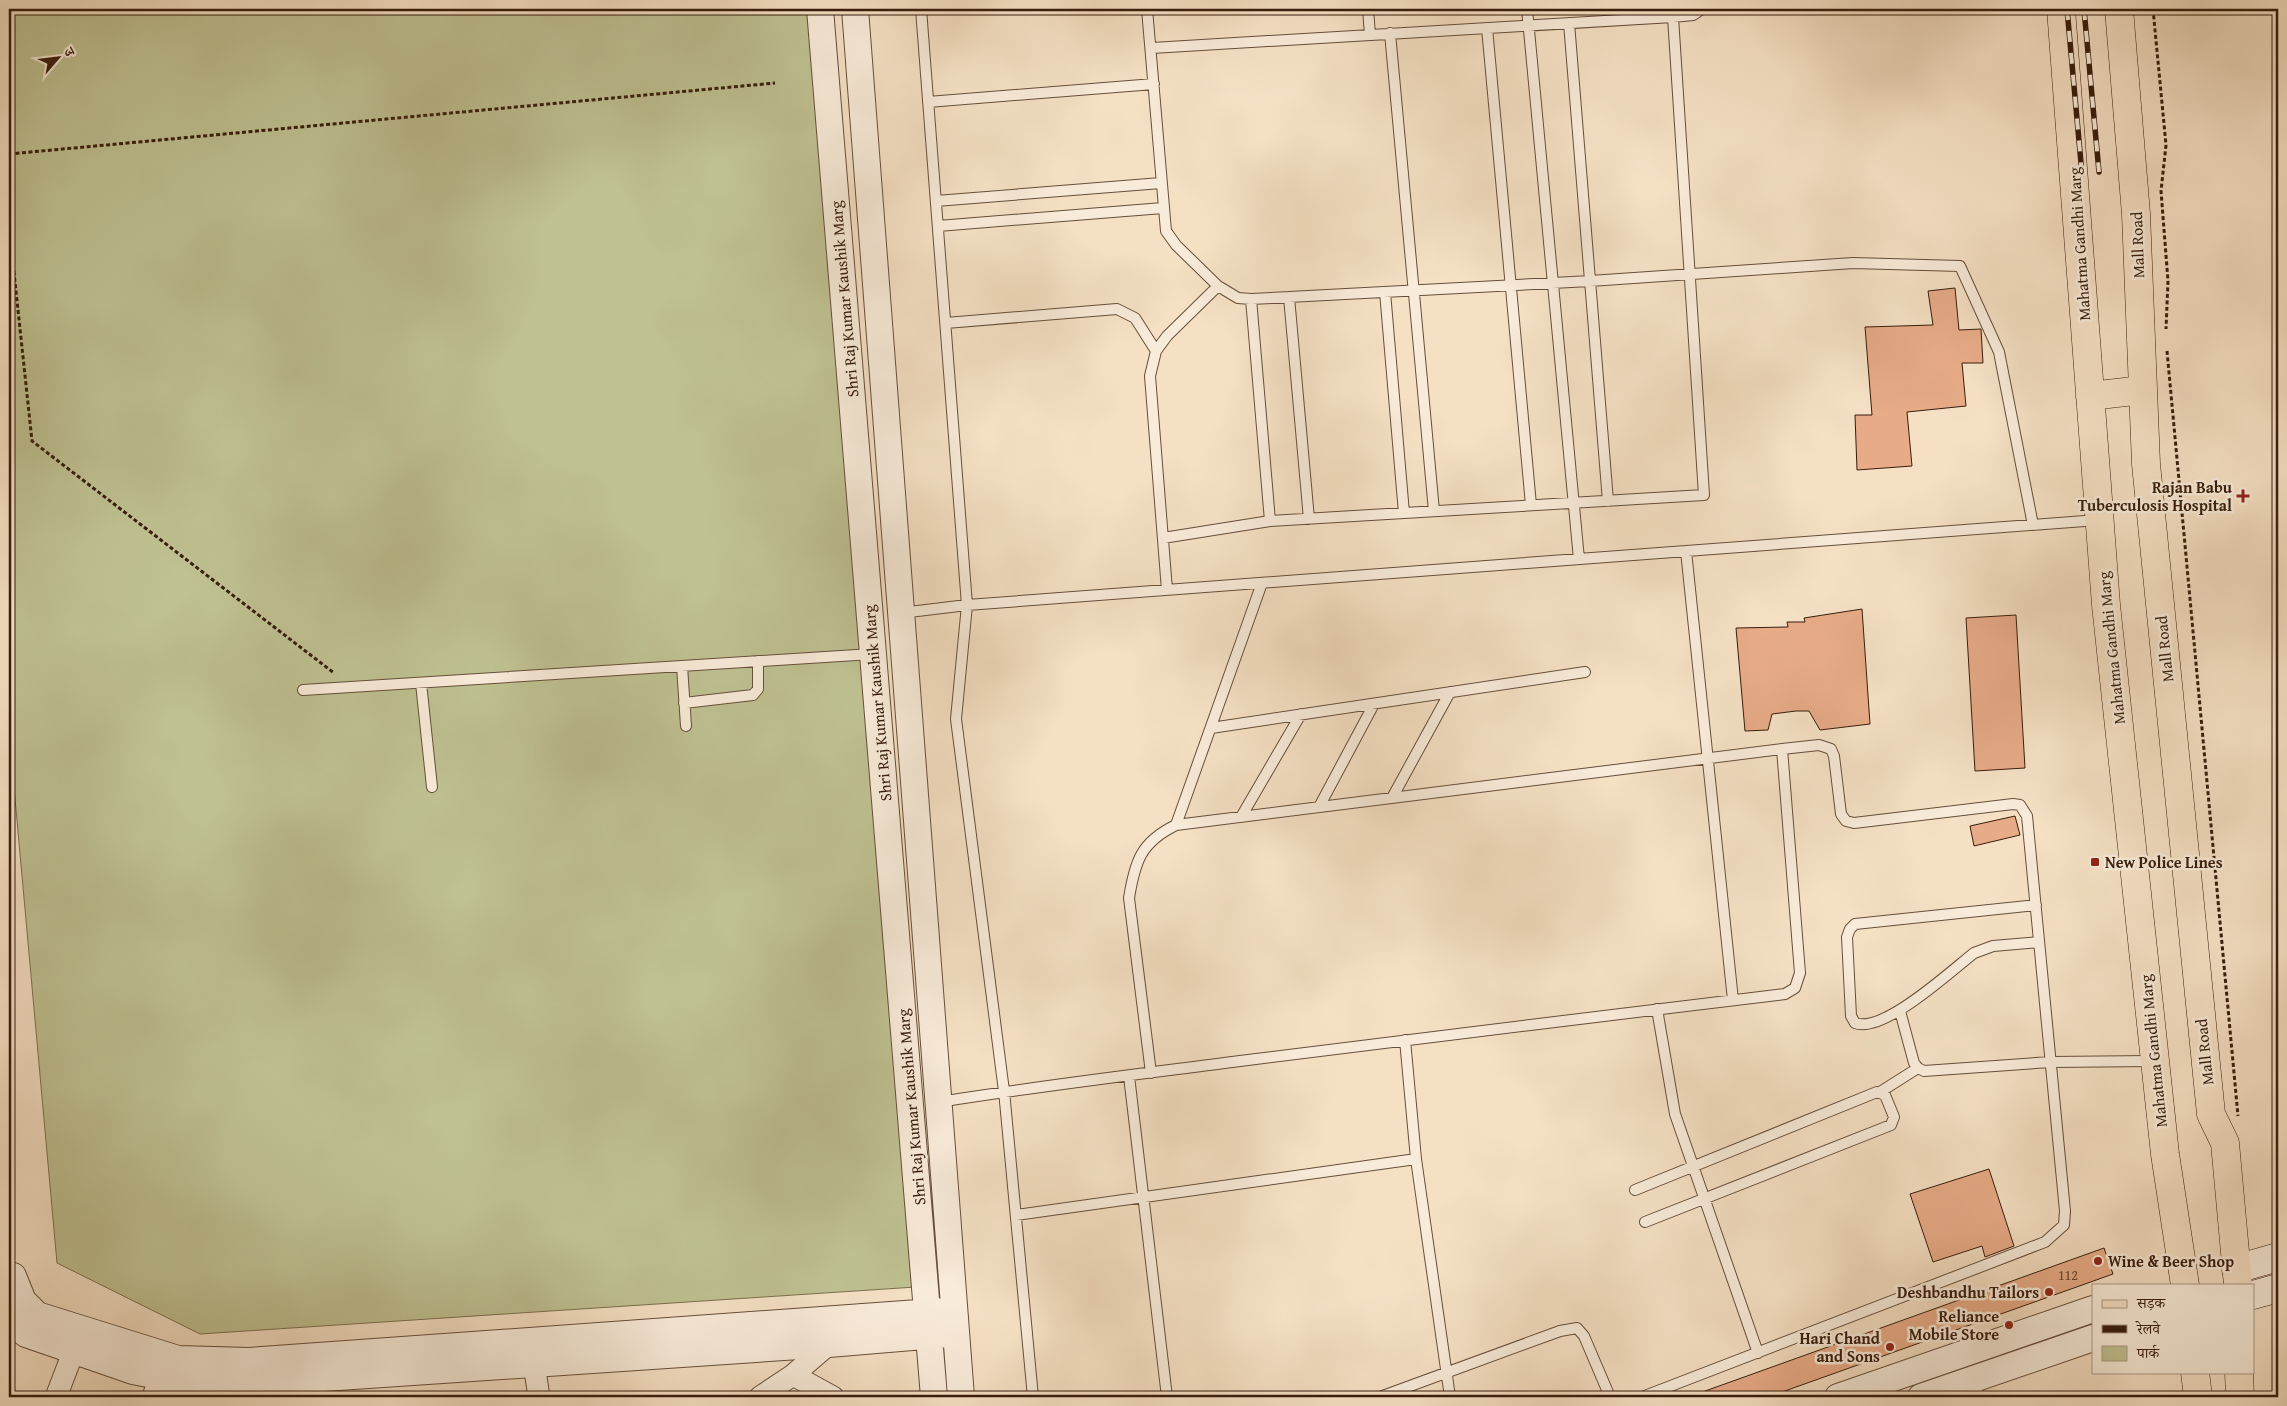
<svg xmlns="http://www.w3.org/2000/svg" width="2287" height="1406" font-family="'Gentium Book Plus','Noto Serif Devanagari',serif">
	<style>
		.green { fill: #bfc192; stroke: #7b6f4f }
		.building { fill: #e7ab87; stroke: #371d0c }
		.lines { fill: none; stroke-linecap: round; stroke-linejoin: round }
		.service-casing { stroke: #664e3a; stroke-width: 12 }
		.minor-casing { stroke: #664e3a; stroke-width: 23 }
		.tertiary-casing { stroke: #664e3a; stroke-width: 28 }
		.secondary-casing { stroke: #371d0c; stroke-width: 29 }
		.primary-casing { stroke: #371d0c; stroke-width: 29 }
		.path { stroke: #371d0c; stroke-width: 3; stroke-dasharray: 4 2.5; stroke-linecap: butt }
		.service { stroke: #f8ebd9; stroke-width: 10 }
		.minor { stroke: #f8ebd9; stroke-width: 21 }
		.tertiary { stroke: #f8ebd9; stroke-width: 26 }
		.secondary { stroke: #f8ebd9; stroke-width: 28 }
		.primary { stroke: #f5e0c4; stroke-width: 28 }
		.rail-casing { stroke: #371d0c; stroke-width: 5.5 }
		.rail { stroke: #f8ebd9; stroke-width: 4; stroke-dasharray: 11; stroke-linecap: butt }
		.poi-dot { fill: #8f2418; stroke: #f8ebd9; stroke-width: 2 }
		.labels { text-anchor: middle; stroke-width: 5; stroke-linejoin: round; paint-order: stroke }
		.number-label { font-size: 14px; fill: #63402b }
		.street-label { font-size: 16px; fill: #371d0c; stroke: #f8ebd9 }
		.poi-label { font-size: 16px; font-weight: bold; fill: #371d0c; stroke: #f8ebd9; text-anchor: end }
	</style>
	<rect width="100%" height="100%" fill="#f5e0c4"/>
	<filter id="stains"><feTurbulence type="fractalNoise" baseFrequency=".004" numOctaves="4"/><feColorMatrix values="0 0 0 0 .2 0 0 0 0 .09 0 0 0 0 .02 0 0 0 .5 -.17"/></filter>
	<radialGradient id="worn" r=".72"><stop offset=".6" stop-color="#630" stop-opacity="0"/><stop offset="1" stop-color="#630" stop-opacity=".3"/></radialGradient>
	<path class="green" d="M9 9H819L916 1287 200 1334 57 1263 9 732Z"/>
	<path class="building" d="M1955 288 1959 330 1981 329 1983 363H1962L1966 406 1907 412 1912 466 1857 470 1855 415H1872L1865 327 1933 325 1928 291Z
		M1862 609 1870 724 1820 730 1809 711H1796L1772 714 1768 730 1745 731 1736 628 1788 627 1787 622H1805L1804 618Z
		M2016 615 2025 768 1975 771 1966 618Z
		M2015 816 2020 835 1974 846 1970 826Z
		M1989 1169 2014 1246 1985 1257 1982 1246 1933 1262 1910 1194Z
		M2104 1248 2113 1274 1768 1397H1694V1395Z"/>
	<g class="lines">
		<g class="service-casing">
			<path id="service" d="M921 9 967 605 956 719 1004 1091 1033 1397
				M1147 9 1166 231 1176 245 1218 286 1167 336 1156 351 1150 376 1167 590
				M1368 9 1370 35
				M1527 9 1579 559
				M1673 17 1693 15 1702 9
				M1569 23 1608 501
				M1487 28 1531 505
				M1390 33 1434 511
				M1152 48 1673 17 1704 495 1270 521 1163 538
				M928 102 1154 84
				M936 201 1161 183
				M938 226 1163 208
				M1218 286 1238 298 1251 299 1590 281 1853 263 1960 266 1999 352 2033 525
				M1385 292 1404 513
				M1289 297 1309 519
				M1251 299 1270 521
				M946 323 1117 309 1135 318 1156 351
				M1686 551 1733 1000
				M901 613 967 605 2098 520
				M682 666 686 726
				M421 683 432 787
				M303 690 872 654
				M684 703 753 695 758 689V661
				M1211 728 1585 672
				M1392 798 1450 692
				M1319 807 1374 704
				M1241 817 1301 714
				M1176 825 1262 583
				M2036 905 1855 924 1850 929 1847 937 1851 1016 1855 1023C1883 1034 1951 971 1974 953L1993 946 2039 942
				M1657 1009 1675 1114 1758 1353
				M1900 1011 1914 1063 1918 1068 1924 1071 2050 1062 2153 1061
				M1405 1040 1416 1159 1450 1397
				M1129 1076 1167 1397
				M1880 1092 1918 1068
				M939 1102C1039 1086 1140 1074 1240 1061 1422 1038 1603 1016 1785 994L1795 988 1800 973 1782 749 1176 825C1141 842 1135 861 1129 898L1151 1073
				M1635 1190 1877 1092 1885 1095 1894 1117 1891 1125 1645 1222
				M1016 1215 1416 1159
				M1973 1379 1979 1397
				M1380 1397 1560 1331 1577 1328 1584 1336 1610 1397
				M1642 1397 2045 1242 2064 1225 2065 1211 2027 816 2020 805 2013 804 1854 823 1846 821 1841 814 1834 756 1831 749 1819 745 1782 749"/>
		</g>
		<g class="minor-casing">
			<path id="minor" d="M534 1364 539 1397
				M793 1375 833 1397
				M56 1397 74 1350
				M153 1397 160 1376
				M760 1397 793 1375 829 1344 833 1338"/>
		</g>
		<g class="tertiary-casing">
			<path id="tertiary" d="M820 9 934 1397
				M855 9 961 1397
				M13 1276 23 1301 37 1315 178 1359 249 1361 946 1311
				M9 1280C10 1301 7 1322 26 1334L133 1371 184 1381 251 1383 829 1344 948 1334
				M1838 1397 2093 1309
				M1921 1397 2093 1338"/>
		</g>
		<g class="secondary-casing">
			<path id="secondary" d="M2236 1269 2278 1257
				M2253 1295 2278 1288"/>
		</g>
		<g class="primary-casing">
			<path id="primary" d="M2061 9 2106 605 2165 1154 2185 1285
				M2119 9 2136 214 2146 464 2211 1114 2225 1143 2238 1285
				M2090 396 2143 390
				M2195 1372 2198 1397
				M2239 1372 2240 1397"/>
		</g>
		<path class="path" d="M2153 9 2166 145 2161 191 2168 281 2166 329
			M9 154 775 83
			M9 226 32 441 334 673
			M2167 351 2238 1116"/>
		<use href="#service" class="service"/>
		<use href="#minor" class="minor"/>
		<use href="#tertiary" class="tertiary"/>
		<use href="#secondary" class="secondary"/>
		<use href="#primary" class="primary"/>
		<g class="rail-casing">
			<path id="rail" d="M2067 9 2082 174
				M2084 9 2099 172"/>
		</g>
		<use href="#rail" class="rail"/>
	</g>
	<g class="poi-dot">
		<path d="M2240.5 488.5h5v5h5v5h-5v5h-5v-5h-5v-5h5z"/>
		<rect x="2090" y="857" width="10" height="10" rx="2.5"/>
		<circle cx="2098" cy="1261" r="5"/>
		<circle cx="2049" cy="1292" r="5"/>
		<circle cx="2009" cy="1325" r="5"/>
		<circle cx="1890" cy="1347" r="5"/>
	</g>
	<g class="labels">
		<g class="number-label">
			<text x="2068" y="1280">112</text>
		</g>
		<g class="street-label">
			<text transform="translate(2079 244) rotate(-94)" y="6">Mahatma Gandhi Marg</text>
			<text transform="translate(2137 245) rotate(-92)" y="6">Mall Road</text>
			<text transform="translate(844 299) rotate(-95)" y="6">Shri Raj Kumar Kaushik Marg</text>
			<text transform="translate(2111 648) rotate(-96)" y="6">Mahatma Gandhi Marg</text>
			<text transform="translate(2164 649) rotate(-96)" y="6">Mall Road</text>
			<text transform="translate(877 703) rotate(-95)" y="6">Shri Raj Kumar Kaushik Marg</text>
			<text transform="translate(2153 1051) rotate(-96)" y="6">Mahatma Gandhi Marg</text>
			<text transform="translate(2204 1052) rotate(-96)" y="6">Mall Road</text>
			<text transform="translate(911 1107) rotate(-95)" y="6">Shri Raj Kumar Kaushik Marg</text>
		</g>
		<g class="poi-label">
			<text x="2232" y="493">Rajan Babu<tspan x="2232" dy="18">Tuberculosis Hospital</tspan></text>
			<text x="2105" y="868" text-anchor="start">New Police Lines</text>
			<text x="2108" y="1267" text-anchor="start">Wine &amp; Beer Shop</text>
			<text x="2039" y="1298">Deshbandhu Tailors</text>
			<text x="1999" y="1322">Reliance<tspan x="1999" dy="18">Mobile Store</tspan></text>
			<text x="1880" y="1344">Hari Chand<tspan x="1880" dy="18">and Sons</tspan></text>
		</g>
	</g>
	<rect width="2287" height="1406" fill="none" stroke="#f5e0c4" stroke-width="30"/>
	<rect x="10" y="10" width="2267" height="1386" fill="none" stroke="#371d0c" stroke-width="2.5"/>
	<rect x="15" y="15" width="2257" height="1376" fill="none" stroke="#371d0c"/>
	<rect x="2092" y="1284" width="162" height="90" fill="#f8ebd9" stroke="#ab9987"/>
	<rect x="2102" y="1300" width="25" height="8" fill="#f5e0c4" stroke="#ab9987"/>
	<text x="2137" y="1308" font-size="15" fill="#371d0c">सड़क</text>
	<rect x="2102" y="1325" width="25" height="8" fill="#371d0c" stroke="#ab9987"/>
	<text x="2137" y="1334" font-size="15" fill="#371d0c">रेलवे</text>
	<rect x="2102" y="1346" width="25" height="15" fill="#bfc192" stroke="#ab9987"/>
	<text x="2137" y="1358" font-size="15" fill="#371d0c">पार्क</text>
	<g transform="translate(58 58) rotate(62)" stroke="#f8ebd9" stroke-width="4" paint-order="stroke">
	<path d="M0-4L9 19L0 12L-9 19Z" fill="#371d0c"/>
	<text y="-8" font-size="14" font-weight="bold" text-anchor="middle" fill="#371d0c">उ</text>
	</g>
	<rect width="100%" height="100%" filter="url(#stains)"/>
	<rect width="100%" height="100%" fill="url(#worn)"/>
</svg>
